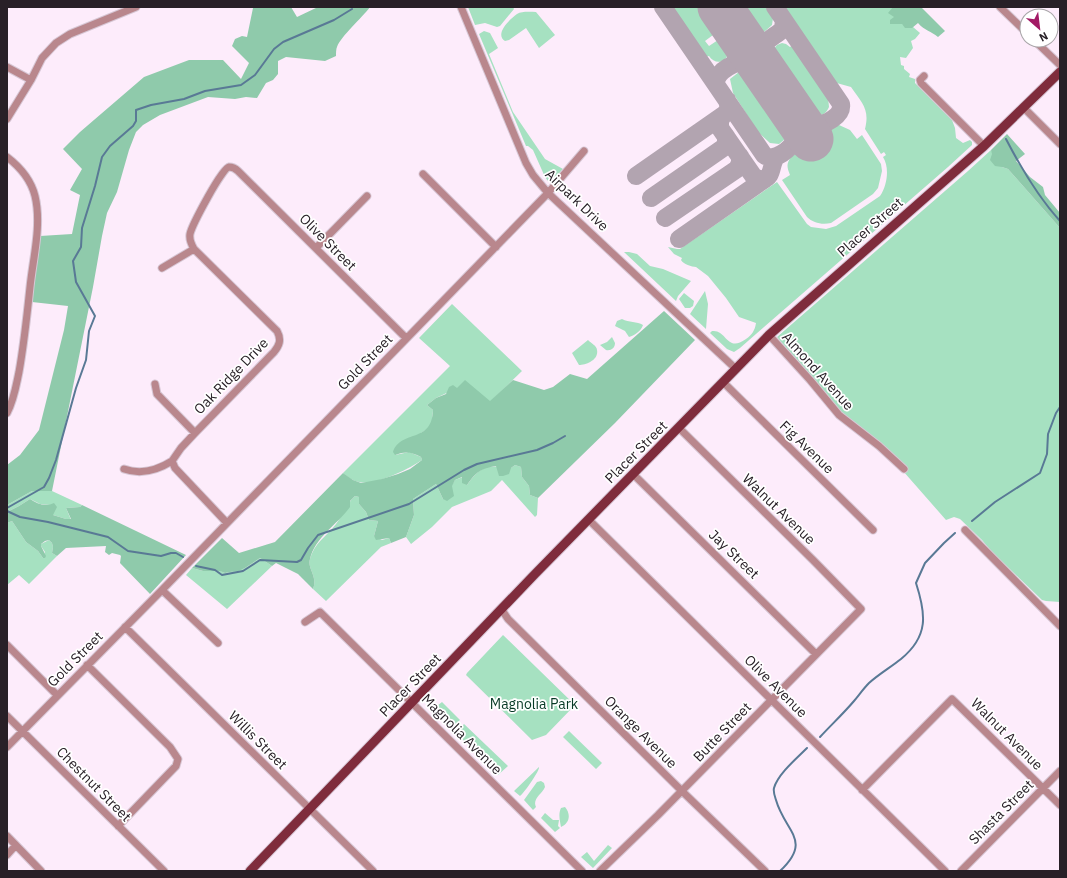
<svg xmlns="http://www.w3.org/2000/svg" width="1067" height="878" font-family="'IBM Plex Sans',sans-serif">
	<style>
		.green { fill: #a6e1c1 }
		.forest { fill: #8fcaab }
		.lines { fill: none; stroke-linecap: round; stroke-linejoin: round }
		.stream { stroke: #597995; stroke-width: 2 }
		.taxiway { stroke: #b2a4b0; stroke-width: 18 }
		.runway { stroke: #b2a4b0; stroke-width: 45 }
		.minor-casing { stroke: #d7c7d5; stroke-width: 9 }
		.major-casing { stroke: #d7c7d5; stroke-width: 11 }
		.minor { stroke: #b9878d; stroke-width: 7 }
		.major { stroke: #7f2c3c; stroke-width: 9 }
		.labels { text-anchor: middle; stroke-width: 3.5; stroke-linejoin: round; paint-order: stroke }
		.street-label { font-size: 14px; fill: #282027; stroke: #fff }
		.park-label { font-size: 14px; fill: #073925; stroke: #fff }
	</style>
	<rect width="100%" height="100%" fill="#fdecfb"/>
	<path class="green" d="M468 7H513L514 9 500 26 497 27 485 23 475 25Z
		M671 7H702L716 28 717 32 705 41 709 46 718 40 717 37 719 35 729 47C729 49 729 52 728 54 725 64 714 64 709 56L705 57Z
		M738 7H769L773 18 772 25 763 33 756 32Z
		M781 7H878L879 8 893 7 894 17 902 24 913 27 920 33 915 39 911 41 913 48 906 58 900 57 901 65 904 66V69L910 74 909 77 915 79V83L952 120 955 128 956 138 963 143 970 140 972 142V145L948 167 740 348 734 352 727 349 710 333 712 331C727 329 726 353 746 339 752 335 755 330 756 323L739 317 726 298 708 276 696 267C692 267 683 264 681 260L682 258 674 254 668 247 677 249H680L777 182 807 224 811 227 826 229 836 226 880 196C887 186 890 168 883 157L886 155 884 152 881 154 865 129C870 109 862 103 851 87L833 82Z
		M536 12 555 35 539 48 526 28 509 40 505 41C494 34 510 19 517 14 522 11 530 12 536 12Z
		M484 31 490 33 498 48 489 54 513 112 545 159 563 169C559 173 555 180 548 181L545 177 533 150 528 146H526L479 34Z
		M782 43 786 44 790 47 793 45 795 50 798 48 830 95 828 97 829 107C825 116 819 117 810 113L774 58 772 51 777 45Z
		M739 72H744L748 75 785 130V139L779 144 770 143 758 132 733 93 730 79Z
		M839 125 850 130 857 139 862 135 881 164 882 171 878 188 873 194 831 223C822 225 813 223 807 217L782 180 790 175C787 167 786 164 791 157L836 126Z
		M991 150 1002 167 1008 169 1060 228V602L1046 601 1042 600 991 551 982 540 960 519 954 517 946 520 903 471 848 420 777 337 968 171Z
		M624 252H629L637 254 650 266 663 269 691 281 678 296 676 301Z
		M705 291 708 304 706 329 690 314Z
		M684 293 694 301 693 306 690 308H685L679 299Z
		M452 304 522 371 490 402 482 396 457 388 436 398 427 405 433 410 432 422 429 428 421 433 395 455 409 452 421 457 422 460C409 469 375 486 359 482 353 481 348 477 343 473L450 366 419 338Z
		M622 319C629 323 637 321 643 325 641 331 635 335 629 337L625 331 615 326 617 321Z
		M612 337 615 343C615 348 611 351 606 350L600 345 607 342Z
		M588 340C591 343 597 346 597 350 599 360 586 365 579 365L572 353Z
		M515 465 521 467 522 477 529 486 530 495 538 498 537 515 535 517 502 480 491 491 452 507 432 527 411 544 406 537 414 515 413 499 436 484 443 499 455 480 463 477 467 485C481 465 488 465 511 468Z
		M32 491H52L82 505 80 507 66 508 71 520 66 519 53 515 50 505 40 504 30 499 19 506 7 512V505Z
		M355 496 359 497V504L366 512 369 520 378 521 374 536 382 540 389 538 391 543 381 547 326 601 313 589C318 576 307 569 310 559 314 543 327 536 336 524 343 515 346 504 355 496Z
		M12 521 26 542 38 551 43 558 45 552 41 546V544L49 540 52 543 53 547 52 553 57 556 29 584 19 575 7 585V523Z
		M260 558 272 566 227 609 186 575 192 568 203 571H221L225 573 230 572 245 568Z
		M503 635 575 705 546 735 532 740 466 675 467 673Z
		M442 702 460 720 451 728 432 710Z
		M464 724 508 766 498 775 456 733Z
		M569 731 602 763 596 769 563 737Z
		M539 768C538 773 524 793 520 796L514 791 539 767Z
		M541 781 544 783 545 787C542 794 532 799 536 807L533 810 524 800 537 782Z
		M565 807C571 814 570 823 561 827 560 821 558 814 561 808Z
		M545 813 553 820H559L558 826 560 828 555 832 541 818Z
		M608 845 612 848 593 868 581 857 587 852 594 861Z"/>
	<path class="forest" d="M257 7H291L297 17 318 7H370C362 18 341 36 337 47 336 49 336 53 336 56L325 61 286 57 278 61V74L273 80 266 83 257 98 246 97 235 99 208 97 160 115 143 125 136 132 129 150 117 192 107 213 102 236 93 287 52 491H32L7 505V465L20 455 39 430 64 330 68 306 32 302 40 236 72 234 80 195 70 190 82 169 63 149 80 132 144 77 189 60H223L241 79 249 63 232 46 235 39 242 36 247 37 253 8Z
		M893 7H921L945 31 938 37C931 31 925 31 918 23L912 28H905L902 24H890V20L894 17 888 13Z
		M1007 134 1025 154 1016 161 1030 177 1043 187 1045 195 1060 213V228L1008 169 1002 167 995 166 990 160 992 154 991 150Z
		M664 311 695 340 615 423 538 498 530 495 529 486 522 477 521 467 515 465 511 468 509 474 503 476H499L496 466C480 469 477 471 467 485L462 483V477L455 480 452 486 454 496 447 501 443 499 436 484 413 499 414 515 406 537 391 543 389 538 376 540 374 536 378 521 369 520 366 512 359 504V497L355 496 350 501V507C338 524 315 537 310 559 307 569 318 576 313 589L298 574 276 563 272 566 260 558 245 568 238 571 230 572 225 573 220 571H203L192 568 222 538 239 553 275 542 343 473 353 480 361 483 382 479 398 474 410 469 422 460 421 457C411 452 406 451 395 455L393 452C401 429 432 444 433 410L427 405 436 398 446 394 449 387 453 385 457 388 465 380 490 401 513 380 544 390 553 387 570 374 587 379Z
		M30 499C37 504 46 507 54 503L57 507 53 515 66 519H71L66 508 80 507 82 505 186 555 150 594 120 563 121 556 120 555 112 553 109 555 105 552 106 546 66 548 57 556 52 553 53 547 52 543 49 540 45 541 41 544V546L46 556 45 558H43L38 551 26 542 12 521 7 523V512L19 506Z"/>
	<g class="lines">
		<path class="stream" d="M1006 139C1021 168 1038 197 1060 221
			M7 508 44 487 49 478 56 460 76 388 86 360 89 331 95 316 76 282 73 261 81 247 82 228 95 186 102 157 110 146 133 126 136 121V110L151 105 184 99 205 91 241 85 255 75 274 49 283 42 334 20 352 9
			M7 511 20 517 48 522 108 537 128 551 161 556 171 553H176L183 557
			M972 521 995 502 1040 473 1047 454 1048 434 1056 413 1060 407
			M196 566 215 570 222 575 243 571 260 560 297 562 301 560 308 548 318 535 409 504 464 470 477 464 537 450 553 443 565 436
			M820 737C831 725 843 714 854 701 859 695 864 688 869 683 879 674 891 667 901 659 929 636 926 614 916 583L925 563 944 543 955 533
			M780 871C813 840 785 832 776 800 775 797 773 792 774 788 778 774 797 758 807 748"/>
		<path class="taxiway" d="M663 7 764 155C775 163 791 148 796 139
			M718 7C730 24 752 46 732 65
			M775 7 841 104C843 116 825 125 815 125
			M784 20 783 29C777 35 769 38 764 45 761 51 760 57 761 63 765 76 787 104 796 116
			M716 84C715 71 738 59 749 63 757 65 762 71 766 77
			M722 116 720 122V128L754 177 762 180C774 177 770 165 776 157
			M636 176 725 114 729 108 727 100
			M651 198 723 148 726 144V136
			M665 218 737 169 740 163V156
			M679 239 765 179"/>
		<path class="runway" d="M720 7 811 139"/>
		<g class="minor-casing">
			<path id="minor" d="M461 7 526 163 533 175 548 193 736 369
				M1000 7 1027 33
				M1034 40 1060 65
				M7 67 31 80
				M924 76 920 80 921 83 984 146
				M1023 107 1060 144
				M7 119 31 80 42 58 56 43 70 34 136 7
				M7 157C20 167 31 180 35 196 42 225 33 258 30 287 27 316 24 344 19 372 16 386 14 400 7 413
				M423 174 496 247
				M316 248 367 196
				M162 268 194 249
				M769 335 810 380 839 415 879 446 904 469
				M723 382 873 530
				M155 384 157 394 195 433
				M124 469C141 475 156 471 172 461
				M633 474 816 654
				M589 520 945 871
				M227 523 175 468 172 461 181 448 195 433 274 352C279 346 282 340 277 331L194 249C191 244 189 240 190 234 192 225 222 168 229 167 233 167 236 169 238 171L406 338
				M965 530 1060 626
				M162 590 218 643
				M502 610 508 619 687 796 765 871
				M305 622 320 612 582 871
				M125 627 373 871
				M7 645 57 695
				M87 665 170 747 178 759 176 766 118 826
				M7 716 164 871
				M7 747 162 590 548 193 584 151
				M862 790 952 699 1060 805
				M7 836 41 871
				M7 855 16 845
				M600 871 658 815 861 609 813 560 679 428
				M961 871 1060 771"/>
		</g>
		<g class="major-casing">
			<path id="major" d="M250 871 535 574 769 335 984 146 1060 72"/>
		</g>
		<use href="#minor" class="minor"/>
		<use href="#major" class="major"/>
	</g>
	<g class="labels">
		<g class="street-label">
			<text transform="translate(577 200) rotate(44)" y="5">Airpark Drive</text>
			<text transform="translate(870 227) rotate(-41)" y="5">Placer Street</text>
			<text transform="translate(328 242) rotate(45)" y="5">Olive Street</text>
			<text transform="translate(365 362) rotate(-46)" y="5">Gold Street</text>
			<text transform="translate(818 371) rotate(48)" y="5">Almond Avenue</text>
			<text transform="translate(231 376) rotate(-46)" y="5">Oak Ridge Drive</text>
			<text transform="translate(807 447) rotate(44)" y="5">Fig Avenue</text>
			<text transform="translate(636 452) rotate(-45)" y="5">Placer Street</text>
			<text transform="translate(779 509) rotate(44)" y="5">Walnut Avenue</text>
			<text transform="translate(734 554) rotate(44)" y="5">Jay Street</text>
			<text transform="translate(75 659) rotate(-45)" y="5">Gold Street</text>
			<text transform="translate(410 685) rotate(-46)" y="5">Placer Street</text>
			<text transform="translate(776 686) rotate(45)" y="5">Olive Avenue</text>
			<text transform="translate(641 732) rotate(45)" y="5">Orange Avenue</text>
			<text transform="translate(722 732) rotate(-46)" y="5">Butte Street</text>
			<text transform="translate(462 734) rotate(45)" y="5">Magnolia Avenue</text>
			<text transform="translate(1007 734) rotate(45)" y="5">Walnut Avenue</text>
			<text transform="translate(258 740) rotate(45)" y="5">Willis Street</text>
			<text transform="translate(94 784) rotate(45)" y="5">Chestnut Street</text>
			<text transform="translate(1001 812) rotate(-45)" y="5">Shasta Street</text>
		</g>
		<g class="park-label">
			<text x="534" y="709">Magnolia Park</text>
		</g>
	</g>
	<rect width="1067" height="878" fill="none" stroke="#282027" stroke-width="16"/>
	<g transform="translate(1039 28) rotate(152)"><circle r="19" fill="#ffffff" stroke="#a9a6a9"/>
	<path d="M0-3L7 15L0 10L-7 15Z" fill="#a21a65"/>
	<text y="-6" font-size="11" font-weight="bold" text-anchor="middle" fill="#282027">N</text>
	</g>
</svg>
